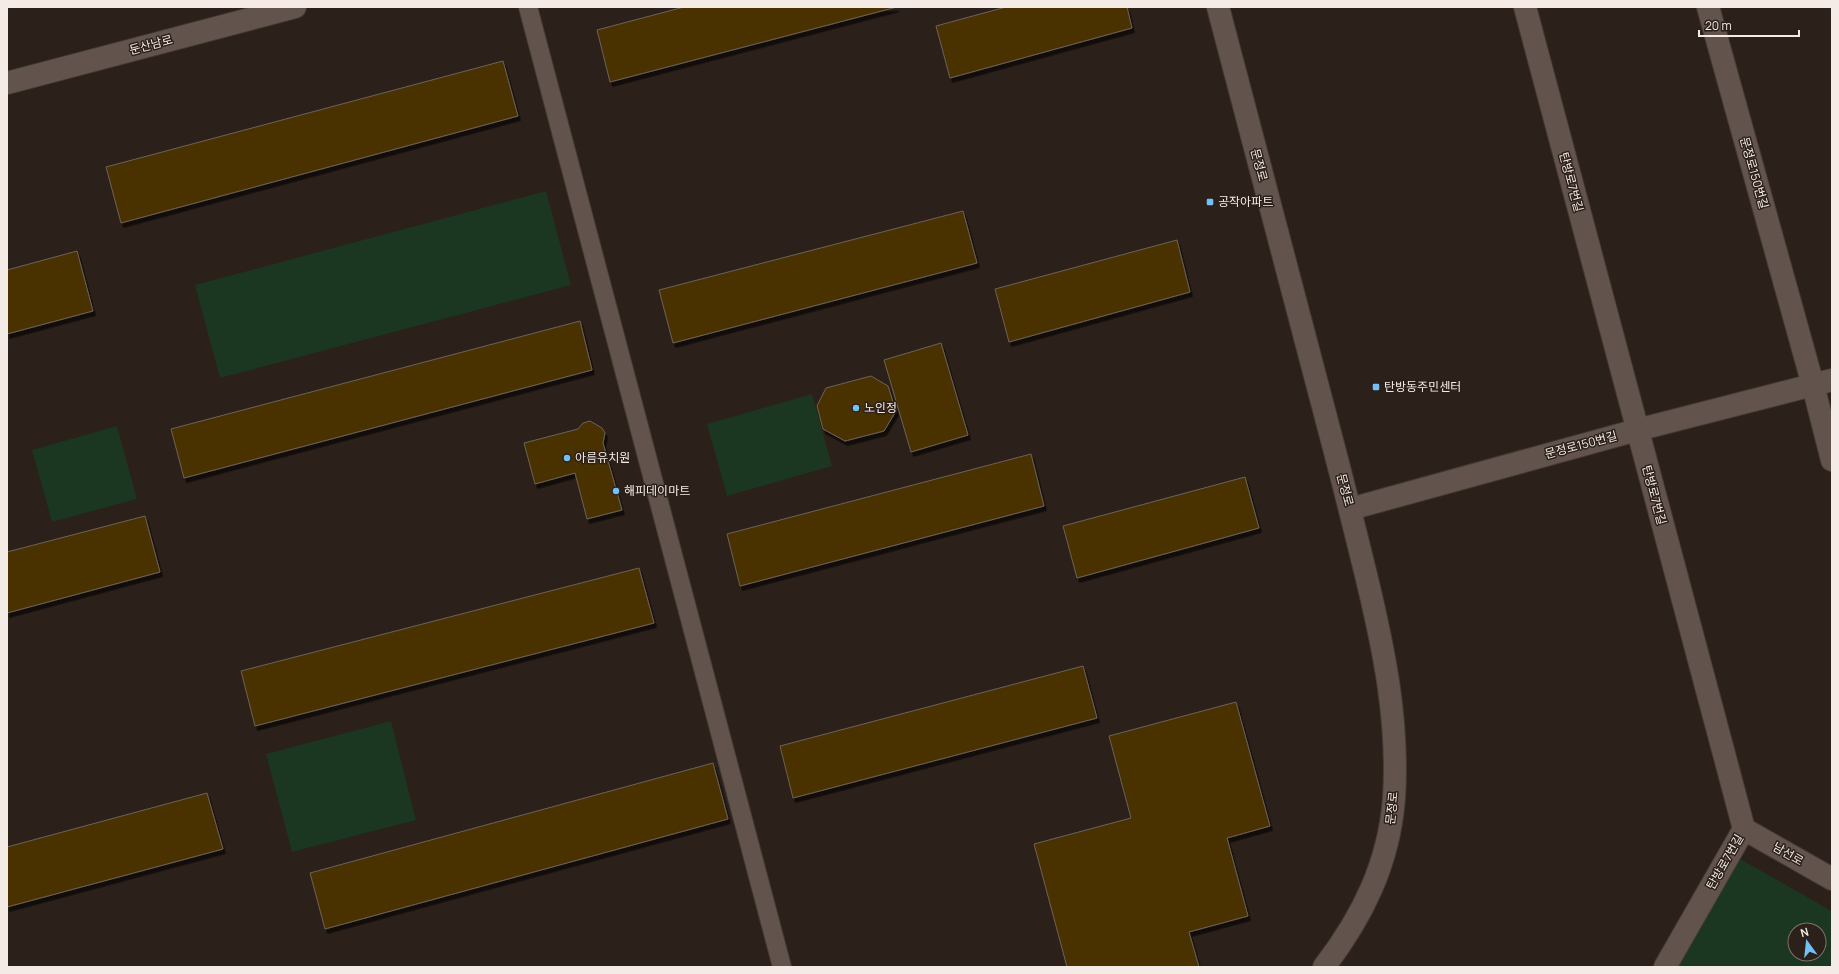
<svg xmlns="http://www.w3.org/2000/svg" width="1839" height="974" font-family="Manrope,'Noto Sans KR',sans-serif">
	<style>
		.green { fill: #1b3621; fill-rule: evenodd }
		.building { fill: #4a3106; stroke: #6c6357; filter: url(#shadow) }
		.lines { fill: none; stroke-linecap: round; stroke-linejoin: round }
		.service-casing { stroke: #453b37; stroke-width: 20 }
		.minor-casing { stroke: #453b37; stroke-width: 24 }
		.secondary-casing { stroke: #453b37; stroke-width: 24 }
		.service { stroke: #62544d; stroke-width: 18 }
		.minor { stroke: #62544d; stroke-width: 22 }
		.secondary { stroke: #62544d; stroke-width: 22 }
		.poi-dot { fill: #71c1f5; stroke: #2c201a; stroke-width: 1.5 }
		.labels { text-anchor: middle; stroke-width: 3; stroke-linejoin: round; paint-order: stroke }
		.street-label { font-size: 12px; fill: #f4ebe7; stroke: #2c201a }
		.poi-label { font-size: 12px; fill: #f4ebe7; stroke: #2c201a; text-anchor: start }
	</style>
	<defs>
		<filter id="shadow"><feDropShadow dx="2.5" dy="4.5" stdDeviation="0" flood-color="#0009"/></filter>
	</defs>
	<rect width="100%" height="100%" fill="#2c201a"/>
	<path class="green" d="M546 191 571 285 220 378 195 285Z
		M812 394 832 466 727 496 707 424Z
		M117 426 137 499 52 522 32 450Z
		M391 721 416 820 292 852 266 754Z
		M1733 855 1832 911V967H1670ZM1795 930H1819V954H1795Z"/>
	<path class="building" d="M684 7H897L610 82 597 30Z
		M1006 7H1127L1132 28 950 78 936 26Z
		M503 61 518 116 121 223 106 167Z
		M963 211 977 263 673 343 659 290Z
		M1177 240 1190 292 1009 342 995 289Z
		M77 251 93 311 7 334V270Z
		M580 321 592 370 184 478 171 429Z
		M941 343 968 435 911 452 884 360Z
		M871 376 888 386 896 411 884 431 845 441 823 429 817 406 826 388Z
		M590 421 602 428 605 433 603 443 622 510 587 519 575 473 535 484 524 443 578 429 583 423Z
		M1031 454 1044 506 740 586 727 534Z
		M1245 477 1259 528 1077 578 1063 526Z
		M145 516 160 572 7 613V552Z
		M639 568 654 623 255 726 241 671Z
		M1083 666 1097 718 793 798 780 746Z
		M1236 702 1270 826 1227 838 1248 916 1189 932 1199 967H1067L1034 844 1131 818 1109 736Z
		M713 763 728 819 325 929 310 873Z
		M207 793 223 849 7 907V847Z"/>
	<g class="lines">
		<g class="service-casing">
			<path id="service" d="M528 7 782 967"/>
		</g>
		<g class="minor-casing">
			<path id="minor" d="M1525 7 1744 829 1665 967
				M1708 7 1813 385 1832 460
				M1350 509 1637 430 1832 380
				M1744 829 1832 879"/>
		</g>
		<g class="secondary-casing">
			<path id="secondary" d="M1218 7C1255 148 1292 288 1329 429 1342 478 1354 526 1366 575 1384 649 1399 722 1394 798 1389 863 1363 916 1324 967
				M7 83 295 7"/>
		</g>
		<use href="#service" class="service"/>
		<use href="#minor" class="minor"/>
		<use href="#secondary" class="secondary"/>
	</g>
	<g class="poi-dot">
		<rect x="1206" y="198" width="8" height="8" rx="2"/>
		<rect x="1372" y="383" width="8" height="8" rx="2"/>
		<circle cx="856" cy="408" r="4"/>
		<circle cx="567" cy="458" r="4"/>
		<circle cx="616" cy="491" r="4"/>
	</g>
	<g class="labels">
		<g class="street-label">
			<text transform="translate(151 45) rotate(-15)" y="4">둔산남로</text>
			<text transform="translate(1259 165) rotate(75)" y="4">문정로</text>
			<text transform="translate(1754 173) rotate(74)" y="4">문정로150번길</text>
			<text transform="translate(1571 182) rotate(75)" y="4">탄방로7번길</text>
			<text transform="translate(1581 445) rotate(-15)" y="4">문정로150번길</text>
			<text transform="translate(1345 490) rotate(75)" y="4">문정로</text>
			<text transform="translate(1654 495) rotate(75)" y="4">탄방로7번길</text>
			<text transform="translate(1392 808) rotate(-84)" y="4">문정로</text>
			<text transform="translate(1788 854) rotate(30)" y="4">남선로</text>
			<text transform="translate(1725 862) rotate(-60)" y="4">탄방로7번길</text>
		</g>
		<g class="poi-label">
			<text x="1218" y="206">공작아파트</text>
			<text x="1384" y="391">탄방동주민센터</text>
			<text x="864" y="412">노인정</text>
			<text x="575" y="462">아름유치원</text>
			<text x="624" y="495">해피데이마트</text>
		</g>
	</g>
	<rect width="1839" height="974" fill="none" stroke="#f4ebe7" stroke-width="16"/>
	<g transform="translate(1807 942) rotate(345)"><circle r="19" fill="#2c201a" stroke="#7c716c"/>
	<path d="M0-3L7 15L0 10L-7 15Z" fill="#71c1f5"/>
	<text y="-6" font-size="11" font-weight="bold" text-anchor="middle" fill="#f4ebe7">N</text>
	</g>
	<path d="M1699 30v6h100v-6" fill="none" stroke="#f4ebe7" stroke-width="2"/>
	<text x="1705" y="30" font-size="12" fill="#f4ebe7" stroke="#2c201a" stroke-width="3" paint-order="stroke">20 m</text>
</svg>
